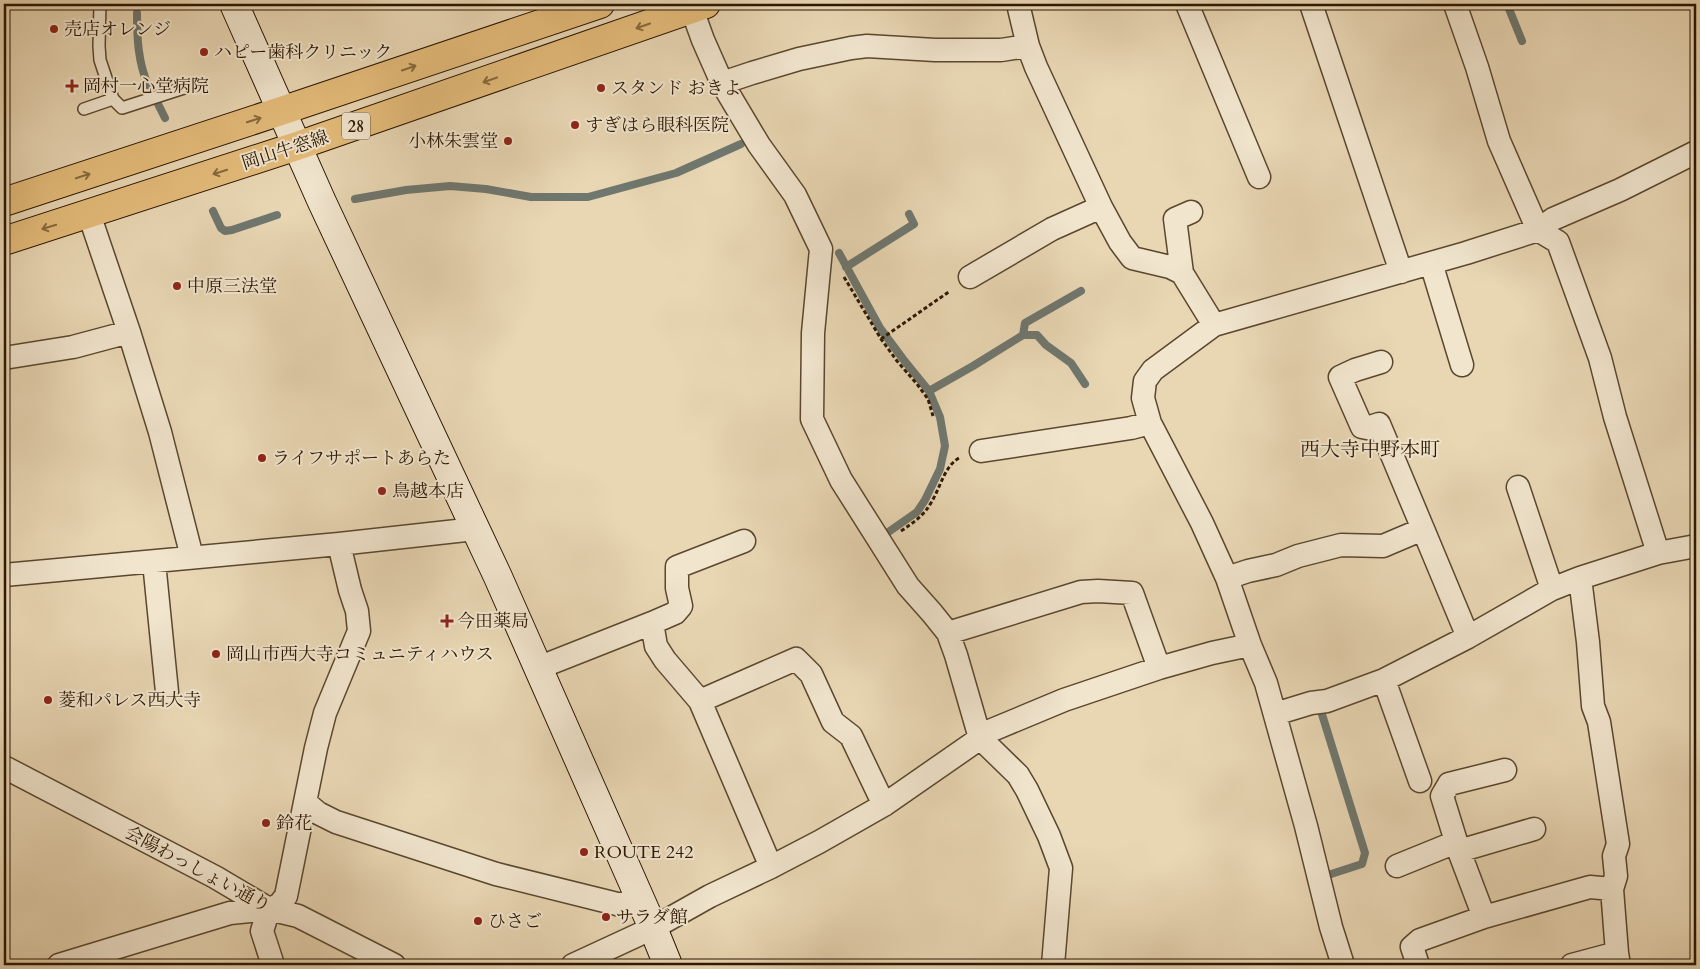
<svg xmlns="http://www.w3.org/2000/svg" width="1700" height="969" font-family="Cardo,'Noto Serif JP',serif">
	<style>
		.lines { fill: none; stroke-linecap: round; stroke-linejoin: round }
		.stream { stroke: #6f776f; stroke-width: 8 }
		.lane-casing { stroke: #5a472e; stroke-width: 14 }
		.street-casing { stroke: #5a472e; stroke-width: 25 }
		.secondary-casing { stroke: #2b1702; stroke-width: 30 }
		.primary-casing { stroke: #2b1702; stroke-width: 30 }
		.path { stroke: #2b1702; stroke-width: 3; stroke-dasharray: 4 2.5; stroke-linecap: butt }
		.lane { stroke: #f1e5ce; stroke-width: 11 }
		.street { stroke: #f1e5ce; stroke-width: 22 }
		.secondary { stroke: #f1e5ce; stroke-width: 28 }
		.primary { stroke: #e4bc7a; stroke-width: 28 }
		.oneway { stroke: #886a3e }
		.poi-dot { fill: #8f2418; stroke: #f1e5ce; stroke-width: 2 }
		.labels { text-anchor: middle; stroke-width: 4; stroke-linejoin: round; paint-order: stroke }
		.shield { fill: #f1e5ce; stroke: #66553f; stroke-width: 1 }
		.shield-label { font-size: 16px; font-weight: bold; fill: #2b1702 }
		.poi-label { font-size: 18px; fill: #2b1702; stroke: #f1e5ce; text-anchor: start }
		.street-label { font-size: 18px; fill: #2b1702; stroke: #f1e5ce }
		.quarter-label { font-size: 20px; fill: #2b1702; stroke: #f1e5ce }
	</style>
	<rect width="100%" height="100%" fill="#e9d7b4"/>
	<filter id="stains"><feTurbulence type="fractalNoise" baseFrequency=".004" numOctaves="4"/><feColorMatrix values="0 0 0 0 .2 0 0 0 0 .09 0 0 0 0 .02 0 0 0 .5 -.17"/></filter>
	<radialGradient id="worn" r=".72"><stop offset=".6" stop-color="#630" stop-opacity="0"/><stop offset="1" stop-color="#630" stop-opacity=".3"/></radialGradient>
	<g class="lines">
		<path class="stream" d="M1507 4 1522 41
			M137 13C137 38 138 62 148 85
			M158 104 165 118
			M355 199 406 190 450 186 486 189 531 197H588L676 173 741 144
			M213 211 221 228 225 231 232 230 277 215
			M839 253 880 328 903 359 929 391 940 417 945 446 940 469 925 500 917 512 887 533
			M846 267 914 224 909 214
			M1023 335 1025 323 1081 291
			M929 391 973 366 1023 335H1037L1046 345 1071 363 1085 384
			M1321 711 1365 853 1362 864 1325 876 1323 878"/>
		<g class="lane-casing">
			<path id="lane" d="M100 4 99 46 100 60 113 99
				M84 109 113 99 122 108 187 87"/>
		</g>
		<g class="street-casing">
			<path id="street" d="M690 4 703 40 722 83 759 145 795 195 821 249 813 333 812 419 841 480 908 586 932 613 948 633 956 655 980 738 1018 775 1027 790 1049 836 1061 868 1053 965
				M1018 4 1028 46 1036 67 1101 207 1120 242 1132 258 1170 267 1182 273 1214 325
				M1187 4 1259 177
				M1311 4 1401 272
				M1455 4 1477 67 1499 141 1538 230 1558 242 1600 358 1615 417 1658 553 1696 546
				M722 83 752 73 799 59 851 48 867 46 935 50H1001L1028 46
				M89 214 129 332 160 432 192 557
				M1431 263 1462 365
				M1182 273 1175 219 1191 212
				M970 277 1052 229 1101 207
				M4 358 73 347 129 332
				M1381 362 1355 370 1340 377 1362 427 1367 428 1379 424 1423 529
				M981 451 1131 428 1150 423
				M1518 487 1552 589
				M154 562 167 692
				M4 575 339 544 475 529
				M1227 578 1248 571 1276 565 1298 556 1341 545 1383 546 1423 529 1468 637
				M652 623 675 613 681 606 677 588V567L744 541
				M948 633 1081 592 1098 591 1132 593 1159 668
				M538 668 652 623 656 646 665 660 700 701 771 867
				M1384 680 1420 781
				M700 701 796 659 811 674 833 722 851 736 884 805
				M1275 714 1311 703 1327 701 1384 680 1468 637 1552 589 1580 578
				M4 767 215 877 269 909 298 916 394 965
				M1505 770 1449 784 1442 796 1459 851 1484 917 1590 887 1612 889
				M305 802 318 813 336 822 496 874 621 905 640 897
				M1459 851 1534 829
				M1397 866 1456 842
				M59 965 230 913 269 909
				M273 965 262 931 269 909 279 905 286 896 316 748 325 713 359 631 357 611 350 590 339 544
				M573 965 653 928 710 896 771 867 819 842 884 805 992 730 1064 700 1159 668 1212 653 1250 645
				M1343 965 1331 927 1306 826 1266 683 1250 645 1227 578 1202 523 1150 423 1143 398 1145 381 1153 370 1214 325 1466 253 1538 230 1553 219 1620 190 1696 152
				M1418 965 1412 947 1420 940 1484 917
				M1572 965 1617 953
				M1619 965 1617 953 1612 889 1616 876 1614 856 1618 844 1599 722 1593 706 1588 642 1580 578 1658 553"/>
		</g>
		<g class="secondary-casing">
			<path id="secondary" d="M234 4 322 202 498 577 653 928 668 965"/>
		</g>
		<g class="primary-casing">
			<path id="primary" d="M4 202 281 111 600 4
				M4 241 297 146 706 4"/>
		</g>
		<path class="path" d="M844 277 881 339 897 361 917 384 928 399 933 416
			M881 339 950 291
			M901 531C914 522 924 516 932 501 941 486 944 467 959 458"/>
		<use href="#lane" class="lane"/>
		<use href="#street" class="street"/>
		<use href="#secondary" class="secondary"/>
		<use href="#primary" class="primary"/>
	</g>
	<defs><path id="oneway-shaft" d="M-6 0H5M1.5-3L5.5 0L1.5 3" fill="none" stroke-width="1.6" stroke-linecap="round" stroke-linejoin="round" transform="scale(1.25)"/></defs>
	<g class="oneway">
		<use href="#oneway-shaft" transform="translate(643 26) rotate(161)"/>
		<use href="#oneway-shaft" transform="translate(409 68) rotate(-19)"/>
		<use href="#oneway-shaft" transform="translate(490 80) rotate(161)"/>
		<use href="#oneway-shaft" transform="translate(254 120) rotate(-18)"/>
		<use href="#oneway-shaft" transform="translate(220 172) rotate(162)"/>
		<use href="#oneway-shaft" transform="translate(83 176) rotate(-18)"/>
		<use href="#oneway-shaft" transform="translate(49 227) rotate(163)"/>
	</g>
	<g class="poi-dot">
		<circle cx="54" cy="29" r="5"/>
		<circle cx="204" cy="52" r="5"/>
		<path d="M69.5 78.5h5v5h5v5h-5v5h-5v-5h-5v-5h5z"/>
		<circle cx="601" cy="88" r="5"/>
		<circle cx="575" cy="125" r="5"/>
		<circle cx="508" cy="141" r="5"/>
		<circle cx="177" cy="286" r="5"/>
		<circle cx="262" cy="458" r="5"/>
		<circle cx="382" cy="491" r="5"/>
		<path d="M444.5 613.5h5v5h5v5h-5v5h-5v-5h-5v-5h5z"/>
		<circle cx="216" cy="654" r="5"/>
		<circle cx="48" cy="700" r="5"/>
		<circle cx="266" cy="823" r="5"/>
		<circle cx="584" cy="852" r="5"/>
		<circle cx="606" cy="917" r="5"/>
		<circle cx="478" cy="921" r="5"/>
	</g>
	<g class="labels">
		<rect class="shield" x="342" y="112.5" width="28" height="27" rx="4"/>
		<g class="shield-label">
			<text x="356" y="132">28</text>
		</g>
		<g class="poi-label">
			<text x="64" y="35">売店オレンジ</text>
			<text x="214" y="58">ハピー歯科クリニック</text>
			<text x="83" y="92">岡村一心堂病院</text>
			<text x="611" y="94">スタンド おきよ</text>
			<text x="585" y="131">すぎはら眼科医院</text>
			<text x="498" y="147" text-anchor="end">小林朱雲堂</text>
			<text x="187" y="292">中原三法堂</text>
			<text x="272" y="464">ライフサポートあらた</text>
			<text x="392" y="497">鳥越本店</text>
			<text x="457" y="627">今田薬局</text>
			<text x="226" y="660">岡山市西大寺コミュニティハウス</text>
			<text x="58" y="706">菱和パレス西大寺</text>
			<text x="276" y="829">鈴花</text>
			<text x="594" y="858">ROUTE 242</text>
			<text x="616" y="923">サラダ館</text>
			<text x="488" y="927">ひさご</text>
		</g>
		<g class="street-label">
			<text transform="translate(285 150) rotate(-18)" y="6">岡山牛窓線</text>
			<text transform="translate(198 869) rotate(28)" y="6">会陽わっしょい通り</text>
		</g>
		<g class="quarter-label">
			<text x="1370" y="456">西大寺中野本町</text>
		</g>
	</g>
	<rect width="1700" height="969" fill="none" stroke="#e9d7b4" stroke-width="20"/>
	<rect x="5" y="5" width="1690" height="959" fill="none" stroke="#2b1702" stroke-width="2.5"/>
	<rect x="10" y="10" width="1680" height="949" fill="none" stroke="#2b1702"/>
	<rect width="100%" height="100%" filter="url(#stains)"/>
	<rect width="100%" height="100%" fill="url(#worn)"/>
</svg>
